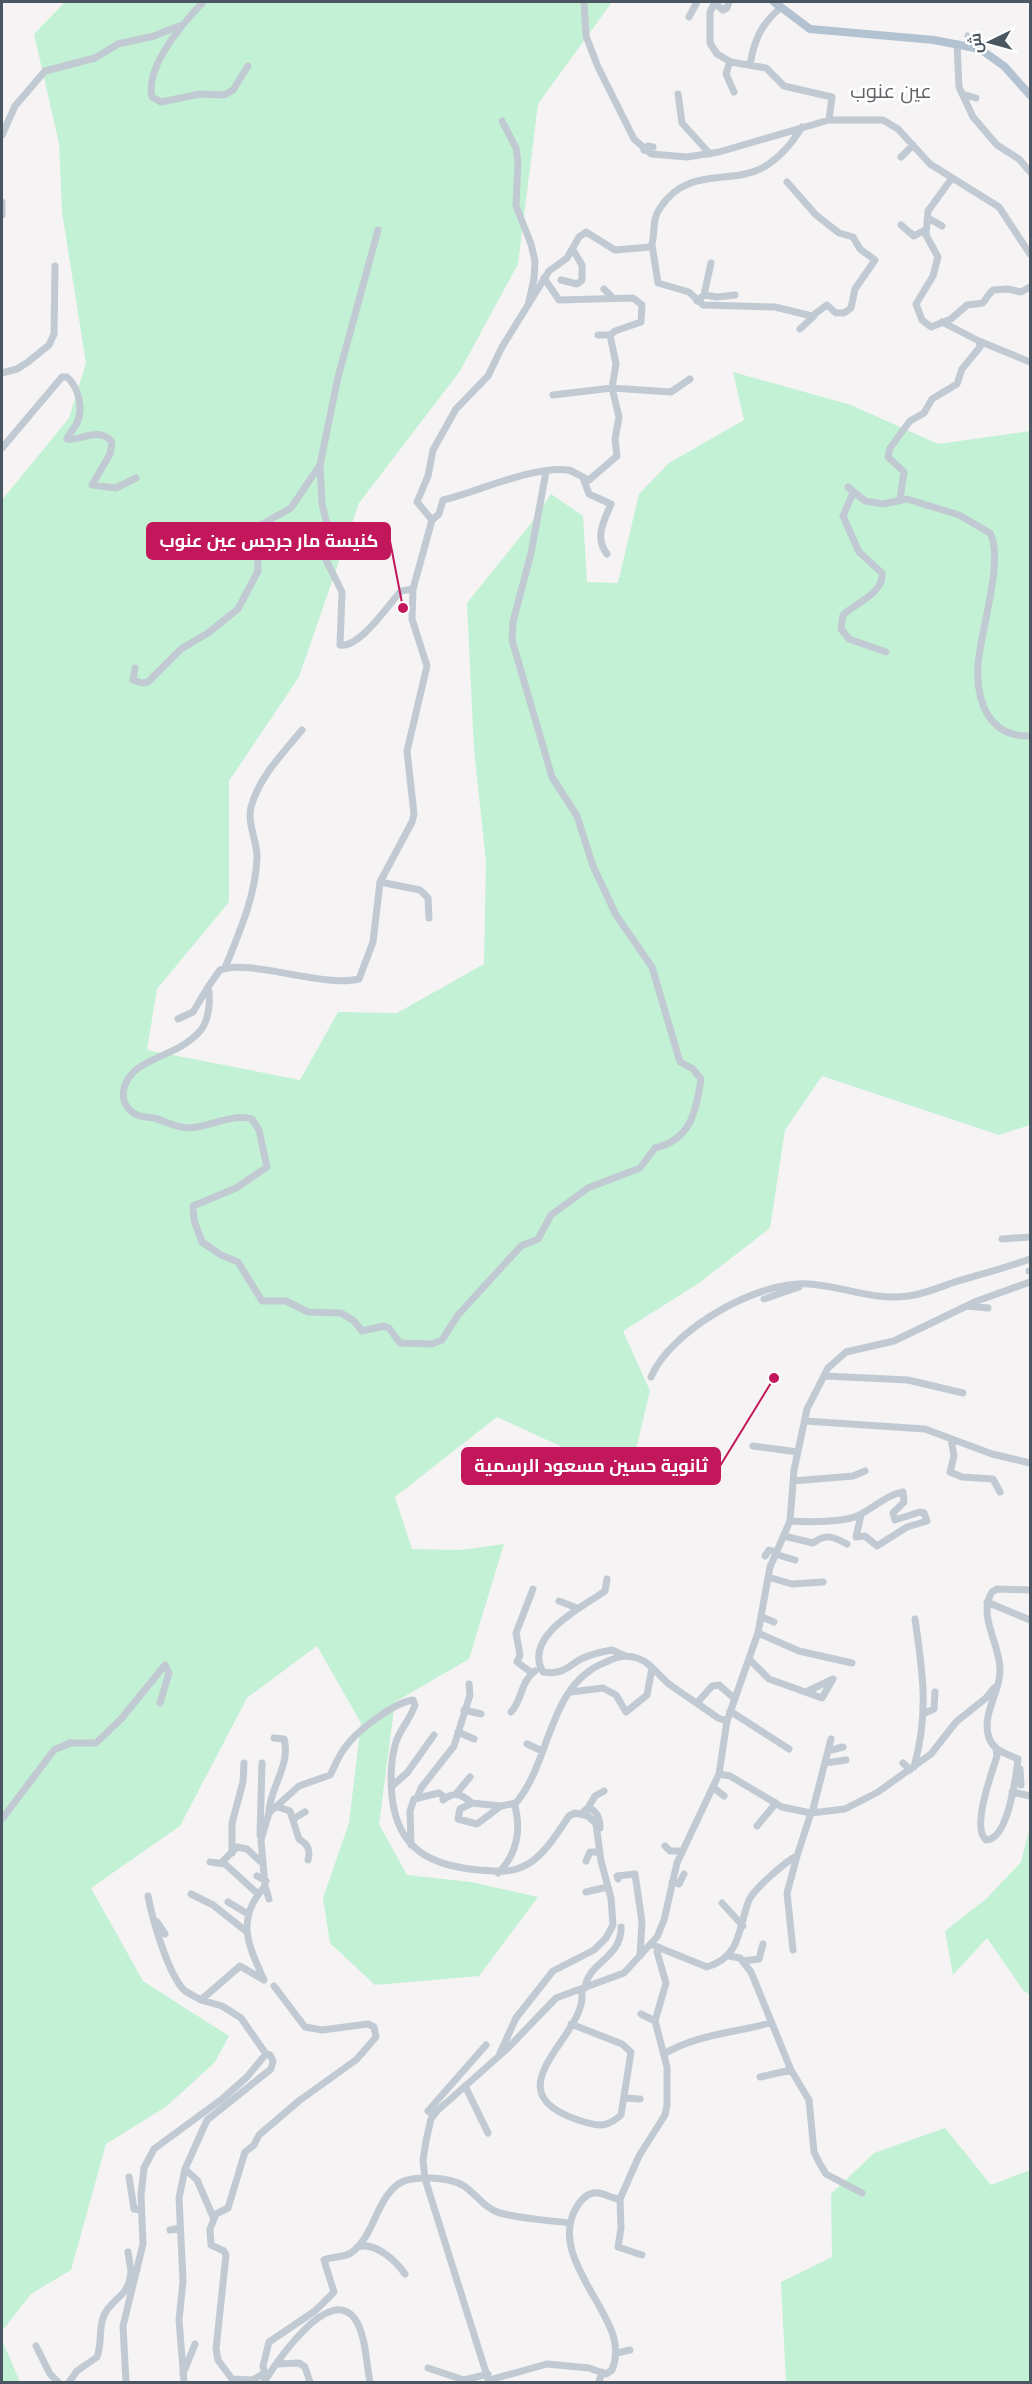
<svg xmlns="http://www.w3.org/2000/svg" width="1032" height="2384" font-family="Figtree,Cairo,sans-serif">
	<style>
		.green { fill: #c3f1d5 }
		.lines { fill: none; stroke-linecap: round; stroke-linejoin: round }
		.minor { stroke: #c1cad2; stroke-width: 7 }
		.major { stroke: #b3c2d1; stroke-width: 8 }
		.labels { text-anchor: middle; stroke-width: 5; stroke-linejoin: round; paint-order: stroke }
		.quarter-label { font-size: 20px; fill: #5f6368; stroke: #fff }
		.leader { fill: none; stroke: #c2185b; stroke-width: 2 }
		.callout-dot { fill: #c2185b; stroke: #fff; stroke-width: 2 }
		.callout { fill: #c2185b; stroke: #c2185b; stroke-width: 2 }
		.callout-label { font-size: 18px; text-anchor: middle; font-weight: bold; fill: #fff }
	</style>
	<rect width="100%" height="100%" fill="#f5f3f3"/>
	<path class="green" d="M65 2H612L538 104 518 264 460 371 359 503 299 677 229 781V902L157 989 147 1050 300 1080 338 1012 397 1013 484 964 486 861 474 750 467 603 529 526 551 494 583 516 587 582 618 583 639 494 669 463 744 420 733 372 851 405 938 444 1030 431V1125L999 1135 822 1076 785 1130 770 1228 699 1283 623 1331 650 1391 629 1478 497 1417 395 1497 412 1549 461 1550 504 1544 469 1659 395 1702 379 1824 407 1875 471 1882 538 1897 479 1976 375 1985 330 1943 323 1898 349 1823 361 1723 317 1646 247 1698 180 1826 91 1888 143 1981 229 2036 215 2062 167 2106 106 2144 71 2270 31 2294 2 2331V500L69 418 86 363 62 212 59 143 34 34Z
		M1030 1826V1995L1023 1990 987 1938 953 1975 945 1931 986 1899 1021 1862Z
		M945 2128 991 2185 1030 2170V2382H786L781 2282 832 2257 831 2194 874 2153Z
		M2 2340 20 2382H2Z"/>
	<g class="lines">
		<path class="minor" d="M203 2C184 22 145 66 152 97L161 102 200 94 224 95 233 90 248 66
			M584 2 586 36 598 67 634 139 651 154 687 157 719 152 829 120H883L898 129 930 164 999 207 1030 254
			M715 2 710 12V43L717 54 731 62 766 68 784 86 832 97 829 120
			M716 4 723 10 727 8 729 2
			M689 17 697 2
			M968 36 983 44 980 49
			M957 44 959 87 973 117 997 145 1019 159 1030 172
			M730 61 726 74 734 92
			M750 65C754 40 761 25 780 8
			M678 94 682 123 710 154
			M962 94 976 98
			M502 121 516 148 518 162 516 206 531 244 535 261 534 279 529 301
			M2 135 15 106 45 71 95 58 118 44 154 36 179 26
			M644 150 648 146 653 147
			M901 157 913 145
			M952 178 928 211 926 235 938 257 933 276 916 304 922 320 931 327 951 319 967 305C992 302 977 306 993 290L1008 289 1021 292 1030 287
			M2 202V215
			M928 218 942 226
			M901 225 914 236 925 230
			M652 245 658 283 689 292 703 305 775 307 812 316 827 305 836 313H844L851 308 855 289 875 260 860 249 853 237 839 233 816 215 787 182
			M561 280 577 284 582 280V265L573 250
			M604 289 613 298
			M704 295 711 263
			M697 301 704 295 717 297 735 295
			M800 329 814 316
			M598 335H610
			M979 341 1030 362
			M2 373 17 369 28 362 49 345 54 334 55 266
			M553 395 612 388 671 392 690 379
			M2 448 62 377H67C78 387 84 407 77 423 74 429 69 433 67 439 82 441 98 426 112 442L110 454 92 485 116 488 136 478
			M320 465 322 504 328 529 326 560 342 592 340 645C359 649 389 604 401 591L413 589
			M546 472 531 553 513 622 512 640 552 777 577 816 593 866 616 915 652 967 680 1062 693 1069 701 1079C696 1113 690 1140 655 1148L640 1168 588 1188 551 1215 538 1239 521 1246 458 1315 442 1340 432 1344 400 1343 389 1328 384 1326 362 1331 354 1321 341 1313 308 1312 286 1301H262L238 1262 221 1255 202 1242 194 1220 193 1206 236 1188 267 1167 259 1130 252 1119C233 1113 209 1127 189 1128 176 1128 165 1121 154 1118 147 1117 137 1117 132 1112 117 1100 123 1080 137 1069 156 1055 183 1051 200 1031 209 1021 211 1000 208 987L220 970C248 958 322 988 359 979L373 942 380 882 412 822 414 814 407 751 427 666 412 619 413 589 432 520 417 502 428 476 433 450 456 409 488 376 502 347 549 271 567 258 579 237 586 232 615 250 651 247C656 235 651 220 660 208 688 165 731 186 764 167 779 158 793 142 802 127
			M583 478 589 494 611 504C604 521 594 537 607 554
			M848 487 865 501 883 504 907 499 959 515 990 533C1005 560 979 635 978 666 976 702 989 737 1030 736
			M853 493 843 516 859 552 882 573C884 593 856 603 843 615L841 629 849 639 886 652
			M900 499 904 472 888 457 890 448 910 421 924 413 932 399 957 384 962 369 980 347 979 341 942 322
			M432 520 439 514 443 500C477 492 535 465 568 470 576 472 581 477 589 480L617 456 615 439 619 417 612 388 616 364 610 335 615 331 641 322 642 305 633 298 559 300 544 278
			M135 668 133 680 142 683 148 682 181 649 208 633 238 609 258 571 257 527 291 508 320 465 338 377 378 230
			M380 882 420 890 428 898 429 918
			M225 968C239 933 256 895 257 857 257 841 247 823 251 807 259 777 283 753 302 730
			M178 1019 193 1012 208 987
			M1002 1239 1030 1237
			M1029 1271H1030
			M764 1299 799 1287
			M967 1306 988 1308
			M824 1376 908 1380 963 1393
			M651 1377C671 1330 758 1280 809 1284 842 1286 874 1301 908 1296 923 1294 938 1288 952 1283 978 1275 1005 1268 1030 1259
			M805 1421 925 1429 992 1454 1030 1463
			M951 1439 954 1456 950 1472 962 1477 993 1479 1000 1492
			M753 1446 798 1452
			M793 1481 853 1476 865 1471
			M790 1521C807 1522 847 1523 861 1514 876 1506 887 1495 903 1492L904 1502 893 1513 895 1520 920 1512 924 1513 927 1521 907 1527 877 1546 865 1536 856 1537 861 1515
			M784 1536 813 1543C826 1533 834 1537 847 1544
			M775 1554 795 1560
			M765 1556 769 1550 776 1552
			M768 1577 792 1584 823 1582
			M607 1579 605 1591C583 1607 522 1636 543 1672 560 1675 566 1669 579 1660 588 1655 601 1652 612 1650L623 1655
			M559 1601 577 1608
			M987 1602 1030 1620
			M762 1617 774 1622
			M758 1633 799 1651 852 1663
			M750 1660 769 1679 822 1698 833 1679 806 1692
			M532 1673 517 1662 520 1655 516 1633 533 1589
			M571 1692 603 1688 616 1695 626 1712 647 1695 652 1668
			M698 1702 712 1686 719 1685 735 1699
			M464 1710 481 1714
			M730 1711 789 1749
			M511 1712C523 1699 520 1682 535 1671
			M925 1713 934 1709 935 1692
			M458 1732 474 1739
			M527 1744 542 1751
			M996 1749 997 1756C992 1773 971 1827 986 1840 1008 1840 1016 1777 1018 1759 1005 1753 991 1750 988 1734 983 1712 1000 1692 1000 1671 1001 1645 977 1616 992 1592L997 1589 1030 1590
			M828 1751 843 1747
			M825 1763 846 1760
			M903 1763 910 1770
			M914 1767C929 1713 923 1674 915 1619
			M1020 1769 1021 1785
			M719 1774 730 1776 782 1807 811 1813 845 1809 878 1792 931 1754 956 1722 986 1698 994 1688
			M392 1786 407 1773 434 1735
			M713 1787 724 1796
			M1012 1792 1030 1796
			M456 1794 470 1777
			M418 1796 421 1788 454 1746 470 1695 469 1684
			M443 1800C455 1791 461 1794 472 1803
			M501 1806 472 1803 460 1809 458 1819 477 1824 501 1806 516 1803C552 1760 547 1685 606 1662 616 1657 626 1654 637 1658 650 1662 658 1675 669 1684 685 1696 702 1706 718 1718L727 1721
			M278 1807 290 1811 299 1839C307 1844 311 1849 308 1860
			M588 1808 595 1796 604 1791
			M269 1812C270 1787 291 1765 284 1739L274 1738
			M582 1813 588 1808C597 1810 600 1819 600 1828
			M812 1813 831 1739
			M2 1819 54 1750 70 1743H96L121 1719 165 1665 169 1673 160 1703
			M293 1819 305 1812
			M757 1826 776 1803
			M260 1835 262 1763
			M411 1845 410 1811 414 1799 439 1793 446 1798
			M665 1846 670 1851H682
			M232 1853V1823L243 1782 244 1763
			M586 1861 590 1852H600
			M210 1862 225 1864 258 1894
			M222 1862 237 1847 247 1849 261 1862
			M498 1873C517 1855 522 1829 514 1803
			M257 1876 266 1881
			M618 1879 617 1876 635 1874 642 1922 640 1956
			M672 1882 679 1884 684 1874
			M265 1886 269 1899
			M586 1892 607 1887
			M191 1894 213 1905 247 1932
			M148 1896C152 1918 168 1974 184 1990 189 1994 196 1997 201 2000
			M228 1902 248 1914
			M722 1903 743 1926
			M157 1922 165 1934
			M655 1946 707 1967C741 1957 738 1929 749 1900 754 1889 786 1861 797 1856L811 1813
			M793 1950 787 1893 797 1856
			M729 1956 740 1958 751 1972 791 2070 809 2100 814 2152 820 2164 826 2174 862 2193
			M743 1961 759 1959 763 1944
			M585 1988C588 1962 622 1958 621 1927
			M641 2014 655 2021
			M571 2024 622 2044 631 2052 621 2115C610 2125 602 2127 588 2123 478 2093 594 2034 581 1989
			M664 2054C697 2034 734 2033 770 2023
			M760 2077 791 2070
			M465 2086 488 2133
			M625 2098 640 2099
			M434 2115 428 2111 486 2045
			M185 2169 197 2180 214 2219 210 2229 211 2245 224 2251 226 2255 216 2349 218 2360 232 2379 253 2380 263 2374
			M129 2177 134 2209 141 2210
			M620 2199 621 2228 618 2247 642 2255
			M214 2219 216 2214 228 2208 245 2152 254 2145 259 2135 300 2100 356 2060 376 2037 374 2027 368 2024 322 2030 305 2027 274 1986
			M170 2230 180 2228
			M357 2247C375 2241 396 2261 405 2274
			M128 2252 131 2271
			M36 2346 50 2374 58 2382
			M617 2353 630 2350
			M277 2364 299 2363 305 2367 310 2382
			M428 2368 464 2380 488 2374
			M183 2374 195 2344
			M266 2378 263 2366 269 2342 315 2311 334 2292 324 2260C332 2256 343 2258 351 2253 374 2236 375 2203 397 2185 410 2174 450 2177 464 2186 476 2194 485 2209 500 2213 522 2219 547 2220 569 2223
			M489 2380 547 2364 589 2368 606 2374 612 2370C617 2358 617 2348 613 2335 600 2296 552 2250 576 2208 580 2201 585 2195 593 2193 603 2191 610 2199 620 2199L639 2156 665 2115 667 2105V2067L655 2021 666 1983 657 1952 659 1947
			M69 2382 77 2371 97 2357C103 2342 97 2324 107 2310 118 2295 129 2295 131 2271L137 2270
			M126 2382 123 2326 143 2244 141 2195 144 2168 154 2149 222 2099 247 2077 266 2054 241 2018 222 2006 201 2000 240 1966 264 1980C248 1944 235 1920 265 1886L261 1840 269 1813 299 1786 330 1775C335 1766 338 1757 344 1749 355 1732 393 1703 413 1700L415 1705C411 1717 403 1726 398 1737 391 1752 390 1779 392 1796 397 1849 431 1866 479 1870 497 1871 511 1874 528 1864 545 1854 558 1832 569 1816L575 1813 588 1816 596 1824 601 1861 611 1898 613 1925 606 1938 594 1950 553 1971 516 2018 500 2053
			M184 2382 179 2320 183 2281 179 2198 185 2169 207 2120 271 2069 273 2061 270 2055 266 2054
			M264 2382C276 2363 329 2283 355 2319 366 2335 366 2363 370 2382
			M489 2382 425 2179 423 2160 426 2141 431 2119 437 2111 507 2049 556 1998 624 1973 657 1937 664 1920 677 1863 719 1774 727 1721 758 1633 770 1567 790 1521 794 1470 807 1409 828 1368 846 1352 894 1341 977 1301 1030 1282
			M599 2382 602 2372"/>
		<path class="major" d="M774 2 810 29 934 40 980 49 1004 66 1030 95"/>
	</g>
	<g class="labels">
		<g class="quarter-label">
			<text x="891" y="98">عين عنوب</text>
		</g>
	</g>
	<path class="leader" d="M403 608L390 541M774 1378L720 1466"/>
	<g class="callout-dot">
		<circle cx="403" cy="608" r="6"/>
		<circle cx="774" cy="1378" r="6"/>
	</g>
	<g class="callout">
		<rect x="147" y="523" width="243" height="36" rx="6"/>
		<rect x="462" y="1448" width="258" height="36" rx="6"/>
	</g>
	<g class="callout-label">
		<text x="269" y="547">كنيسة مار جرجس عين عنوب</text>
		<text x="591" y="1472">ثانوية حسين مسعود الرسمية</text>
	</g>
	<rect width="1032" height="2384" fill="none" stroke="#4a5661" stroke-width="6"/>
	<g transform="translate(990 42) rotate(265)" stroke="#ffffff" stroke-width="4.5" paint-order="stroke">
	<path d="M0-4.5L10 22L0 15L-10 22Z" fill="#4a5661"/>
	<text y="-9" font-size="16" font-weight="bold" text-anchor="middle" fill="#4a5661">ش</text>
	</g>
</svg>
